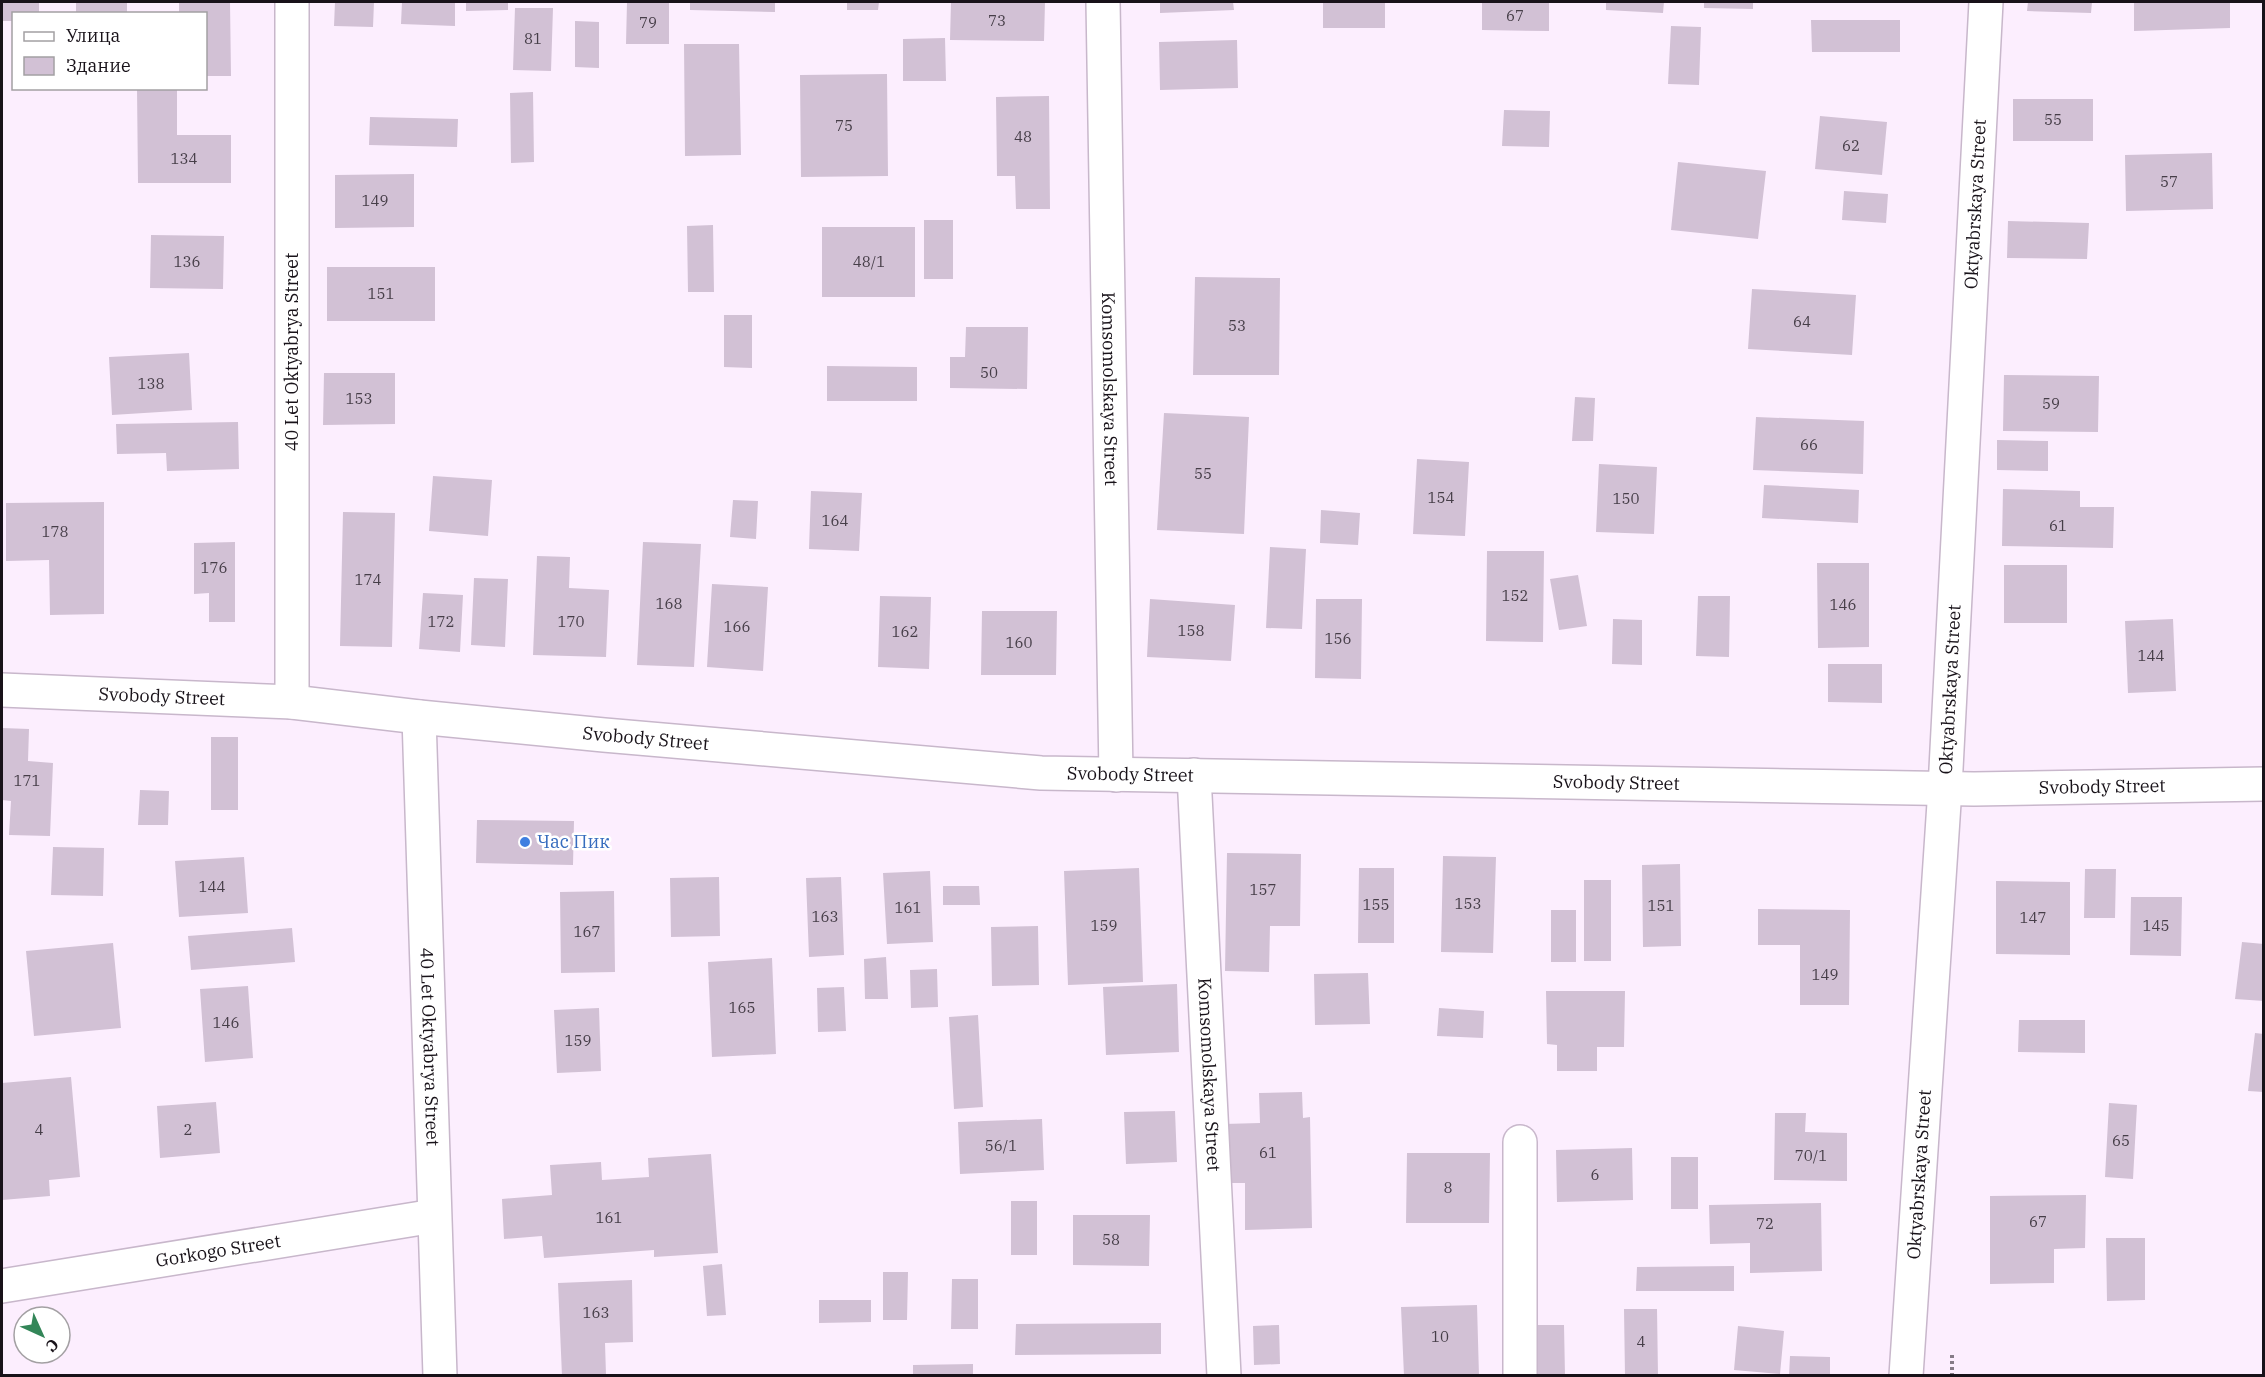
<svg xmlns="http://www.w3.org/2000/svg" width="2265" height="1377" font-family="'IBM Plex Serif',serif">
	<style>
		.building { fill: #d2c1d5 }
		.lines { fill: none; stroke-linecap: round; stroke-linejoin: round }
		.minor-casing { stroke: #c8b7cb; stroke-width: 36 }
		.tertiary-casing { stroke: #c8b7cb; stroke-width: 36 }
		.path { stroke: #857b87; stroke-width: 4; stroke-dasharray: 3 3; stroke-linecap: butt }
		.minor { stroke: #fff; stroke-width: 33 }
		.tertiary { stroke: #fff; stroke-width: 33 }
		.shop-dot { fill: #3f7fe0; stroke: #fff; stroke-width: 2 }
		.labels { text-anchor: middle; stroke-width: 5; stroke-linejoin: round; paint-order: stroke }
		.number-label { font-size: 15px; fill: #463e48 }
		.street-label { font-size: 18px; fill: #181219; stroke: #fff }
		.shop-label { font-size: 18px; fill: #366cbe; stroke: #fff; text-anchor: start }
	</style>
	<rect width="100%" height="100%" fill="#fceefe"/>
	<path class="building" d="M2 2H39V14H14V21H2Z
		M76 2H127V14H76Z
		M179 2H230L231 76H206V14H179Z
		M335 2H374L373 27 334 26Z
		M402 2H455V26L401 24Z
		M466 2H508V10L466 11Z
		M627 2H669V44H626Z
		M690 2H775V12L690 10Z
		M847 2H879L878 10H847Z
		M951 2H1045L1044 41 950 40Z
		M1160 2H1233L1234 10 1160 13Z
		M1323 2H1385V28H1323Z
		M1482 2H1549V31L1482 30Z
		M1606 2H1664L1663 13 1606 10Z
		M1704 2H1753V9L1704 8Z
		M2028 2H2092L2091 13 2027 11Z
		M2134 2H2230V28L2134 31Z
		M515 8H553L551 71 513 70Z
		M1811 20H1900V52H1812Z
		M575 21 599 22V68L575 67Z
		M1671 26 1701 27 1699 85 1668 84Z
		M945 38 946 81H903V39Z
		M1237 40 1238 88 1160 90 1159 42Z
		M684 44H739L741 155 685 156Z
		M887 74 888 176 801 177 800 75Z
		M137 88H177V135H231V183H138Z
		M533 92 534 162 511 163 510 93Z
		M1049 96 1050 209H1016L1015 176H997L996 97Z
		M2013 99H2093V141H2013Z
		M1504 110 1550 111 1549 147 1502 146Z
		M1820 116 1887 122 1882 175 1815 169Z
		M370 117 458 119 457 147 369 145Z
		M2212 153 2213 209 2126 211 2125 155Z
		M1678 162 1766 171 1758 239 1671 230Z
		M414 174V227L335 228V175Z
		M1844 191 1888 194 1886 223 1842 220Z
		M924 220H953V279H924Z
		M2008 221 2089 223 2087 259 2007 258Z
		M713 225 714 292H688L687 226Z
		M822 227H915V297H822Z
		M151 235 224 236 223 289 150 288Z
		M327 267H435V321H327Z
		M1195 277 1280 278 1279 375H1193Z
		M1752 289 1856 295 1852 355 1748 349Z
		M724 315H752V368L724 367Z
		M966 327H1028L1027 389 950 388V357H965Z
		M189 353 192 410 112 415 109 357Z
		M827 366 917 367V401H827Z
		M324 373H395V424L323 425Z
		M2004 375 2099 376 2098 432 2003 431Z
		M1575 397 1595 398 1593 441H1572Z
		M1164 413 1249 417 1244 534 1157 530Z
		M1756 417 1864 421 1863 474 1753 470Z
		M238 422 239 469 167 471 166 453 117 454 116 424Z
		M1997 440 2048 441V471L1997 470Z
		M1417 459 1469 462 1465 536 1413 534Z
		M1599 464 1657 467 1654 534 1596 532Z
		M433 476 492 480 488 536 429 531Z
		M1764 485 1859 490 1858 523 1762 518Z
		M2003 489 2080 491V507H2114L2113 548 2002 546Z
		M811 491 862 493 859 551 809 549Z
		M733 500 758 501 756 539 730 537Z
		M104 502V614L50 615 49 560 6 561V503Z
		M1321 510 1360 513 1358 545 1320 543Z
		M343 512 395 513 392 647 340 646Z
		M235 542V622H209V593L194 594V543Z
		M643 542 701 544 694 667 637 665Z
		M1270 547 1306 549 1302 629 1266 628Z
		M1487 551H1544L1543 642 1486 641Z
		M537 556 570 557 569 588 609 590 606 657 533 655Z
		M1817 563H1869V647L1818 648Z
		M2004 565H2067V623H2004Z
		M1578 575 1587 626 1559 630 1550 579Z
		M474 578 508 579 505 647 471 645Z
		M712 584 768 587 763 671 707 667Z
		M423 593 463 595 460 652 419 649Z
		M880 596 931 597 929 669 878 667Z
		M1698 596H1730L1729 657 1696 656Z
		M1150 599 1235 605 1231 661 1147 657Z
		M1316 599H1362L1361 679 1315 678Z
		M982 611H1057L1056 675H981Z
		M1613 619 1642 620V665L1612 664Z
		M2173 619 2176 691 2128 693 2125 621Z
		M1828 664H1882V703L1828 702Z
		M2 728 29 729 28 761 53 763 50 836 9 835 11 801 2 800Z
		M211 737H238V810H211Z
		M140 790 169 791 168 825H138Z
		M477 820 574 821 573 865 476 863Z
		M53 847 104 848 103 896 51 895Z
		M1227 853 1301 854 1300 926H1270L1269 972 1225 971Z
		M1443 856 1496 857 1493 953 1441 952Z
		M244 857 248 913 179 917 175 861Z
		M1680 864 1681 946 1643 947 1642 865Z
		M1139 868 1143 982 1068 985 1064 871Z
		M1359 868H1394V943H1358Z
		M2085 869H2116L2115 918H2084Z
		M930 871 933 942 887 944 883 873Z
		M719 877 720 936 671 937 670 878Z
		M841 877 844 955 809 957 806 878Z
		M1584 880H1611V961H1584Z
		M1996 881 2070 882V955L1996 954Z
		M943 886H979L980 905H943Z
		M614 891 615 972 561 973 560 892Z
		M2131 897H2182L2181 956 2130 955Z
		M1758 909 1850 910 1849 1005H1800V945H1758Z
		M1551 910H1576V962H1551Z
		M1038 926 1039 985 992 986 991 927Z
		M292 928 295 962 191 970 188 936Z
		M2242 942 2264 944V1001L2235 999Z
		M113 943 121 1028 34 1036 26 951Z
		M886 957 888 999H865L864 959Z
		M772 958 776 1054 712 1057 708 962Z
		M937 969 938 1007 911 1008 910 970Z
		M1368 973 1370 1024 1315 1025 1314 974Z
		M1177 984 1179 1052 1106 1055 1103 987Z
		M248 986 253 1058 205 1062 200 989Z
		M844 987 846 1031 818 1032 817 988Z
		M1546 991H1625L1624 1047H1597V1071H1557V1045L1547 1044Z
		M599 1008 601 1071 557 1073 554 1010Z
		M1439 1008 1484 1011 1483 1038 1437 1036Z
		M978 1015 983 1107 954 1109 949 1017Z
		M2019 1020H2085V1053L2018 1052Z
		M2255 1033 2264 1034V1092L2248 1091Z
		M71 1077 80 1177 49 1180 50 1196 2 1200V1083Z
		M1302 1092 1303 1118 1310 1117 1312 1228 1245 1230V1183H1225L1224 1124 1260 1123 1259 1093Z
		M216 1102 220 1153 160 1158 157 1106Z
		M2109 1103 2137 1105 2133 1179 2105 1177Z
		M1175 1111 1177 1162 1126 1164 1124 1112Z
		M1775 1113H1806L1805 1132 1847 1133V1181L1774 1180Z
		M1042 1119 1044 1170 960 1174 958 1122Z
		M1632 1148 1633 1200 1557 1202 1556 1150Z
		M1407 1153H1490L1489 1223H1406Z
		M711 1154 718 1253 654 1257V1250L544 1258 542 1236 504 1239 502 1199 552 1195 550 1165 601 1162 602 1180 649 1177 648 1158Z
		M1671 1157H1698V1209H1671Z
		M2086 1195 2085 1248 2054 1249V1283L1990 1284V1196Z
		M1011 1201H1037V1255H1011Z
		M1821 1203 1822 1271 1750 1273V1243L1710 1244 1709 1205Z
		M1073 1215H1150L1149 1266 1073 1265Z
		M2106 1238H2145V1300L2107 1301Z
		M722 1264 726 1315 707 1316 703 1266Z
		M1734 1266V1291H1636L1637 1267Z
		M883 1272H908L907 1320H883Z
		M952 1279H978V1329H951Z
		M632 1280 633 1342 605 1343 606 1375 562 1376 558 1283Z
		M819 1300H871V1322L819 1323Z
		M1477 1305 1479 1376H1404L1401 1307Z
		M1624 1309H1657L1658 1376H1625Z
		M1161 1323V1354L1015 1355 1016 1324Z
		M1279 1325 1280 1364 1254 1365 1253 1326Z
		M1534 1325H1564L1565 1376H1535Z
		M1738 1326 1784 1331 1780 1374 1734 1370Z
		M1790 1356 1830 1357V1376H1789Z
		M973 1364V1376H913V1365Z"/>
	<g class="lines">
		<g class="minor-casing">
			<g id="minor">
				<path d="M292 2V702"/>
				<path id="s1" d="M1103 2 1116 775"/>
				<path id="s2" d="M419 717 440 1376"/>
				<path id="s3" d="M1194 775 1224 1376"/>
				<path id="s4" d="M2 1286 434 1216"/>
				<path d="M1520 1376V1142"/>
			</g>
		</g>
		<g class="tertiary-casing">
			<g id="tertiary">
				<path id="s5" d="M2 690 292 702 419 717 604 735 1041 773 1974 789 2264 784"/>
				<path id="s6" d="M1906 1376 1945 788 1986 2"/>
			</g>
		</g>
		<path class="path" d="M1952 1376V1355"/>
		<use href="#minor" class="minor"/>
		<use href="#tertiary" class="tertiary"/>
	</g>
	<circle class="shop-dot" cx="525" cy="842" r="6"/>
	<g class="labels">
		<g class="number-label">
			<text x="1515" y="21">67</text>
			<text x="997" y="26">73</text>
			<text x="648" y="28">79</text>
			<text x="533" y="44">81</text>
			<text x="2053" y="125">55</text>
			<text x="844" y="131">75</text>
			<text x="1023" y="142">48</text>
			<text x="1851" y="151">62</text>
			<text x="184" y="164">134</text>
			<text x="2169" y="187">57</text>
			<text x="375" y="206">149</text>
			<text x="187" y="267">136</text>
			<text x="869" y="267">48/1</text>
			<text x="381" y="299">151</text>
			<text x="1802" y="327">64</text>
			<text x="1237" y="331">53</text>
			<text x="989" y="378">50</text>
			<text x="151" y="389">138</text>
			<text x="359" y="404">153</text>
			<text x="2051" y="409">59</text>
			<text x="1809" y="450">66</text>
			<text x="1203" y="479">55</text>
			<text x="1441" y="503">154</text>
			<text x="1626" y="504">150</text>
			<text x="835" y="526">164</text>
			<text x="2058" y="531">61</text>
			<text x="55" y="537">178</text>
			<text x="214" y="573">176</text>
			<text x="368" y="585">174</text>
			<text x="1515" y="601">152</text>
			<text x="669" y="609">168</text>
			<text x="1843" y="610">146</text>
			<text x="441" y="627">172</text>
			<text x="571" y="627">170</text>
			<text x="737" y="632">166</text>
			<text x="1191" y="636">158</text>
			<text x="905" y="637">162</text>
			<text x="1338" y="644">156</text>
			<text x="1019" y="648">160</text>
			<text x="2151" y="661">144</text>
			<text x="27" y="786">171</text>
			<text x="212" y="892">144</text>
			<text x="1263" y="895">157</text>
			<text x="1468" y="909">153</text>
			<text x="1376" y="910">155</text>
			<text x="1661" y="911">151</text>
			<text x="908" y="913">161</text>
			<text x="825" y="922">163</text>
			<text x="2033" y="923">147</text>
			<text x="1104" y="931">159</text>
			<text x="2156" y="931">145</text>
			<text x="587" y="937">167</text>
			<text x="1825" y="980">149</text>
			<text x="742" y="1013">165</text>
			<text x="226" y="1028">146</text>
			<text x="578" y="1046">159</text>
			<text x="39" y="1135">4</text>
			<text x="188" y="1135">2</text>
			<text x="2121" y="1146">65</text>
			<text x="1001" y="1151">56/1</text>
			<text x="1268" y="1158">61</text>
			<text x="1811" y="1161">70/1</text>
			<text x="1595" y="1180">6</text>
			<text x="1448" y="1193">8</text>
			<text x="609" y="1223">161</text>
			<text x="2038" y="1227">67</text>
			<text x="1765" y="1229">72</text>
			<text x="1111" y="1245">58</text>
			<text x="596" y="1318">163</text>
			<text x="1440" y="1342">10</text>
			<text x="1641" y="1347">4</text>
		</g>
		<g class="street-label">
			<text dy="6" stroke="none"><textPath href="#s6" startOffset="1174">Oktyabrskaya Street</textPath></text>
			<text transform="translate(292 352) rotate(-90)" y="6">40 Let Oktyabrya Street</text>
			<text dy="6" stroke="none"><textPath href="#s1" startOffset="387">Komsomolskaya Street</textPath></text>
			<text dy="6" stroke="none"><textPath href="#s6" startOffset="688">Oktyabrskaya Street</textPath></text>
			<text dy="6" stroke="none"><textPath href="#s5" startOffset="160">Svobody Street</textPath></text>
			<text dy="6" stroke="none"><textPath href="#s5" startOffset="646">Svobody Street</textPath></text>
			<text dy="6" stroke="none"><textPath href="#s5" startOffset="1132">Svobody Street</textPath></text>
			<text dy="6" stroke="none"><textPath href="#s5" startOffset="1618">Svobody Street</textPath></text>
			<text dy="6" stroke="none"><textPath href="#s5" startOffset="2104">Svobody Street</textPath></text>
			<text dy="6" stroke="none"><textPath href="#s2" startOffset="330">40 Let Oktyabrya Street</textPath></text>
			<text dy="6" stroke="none"><textPath href="#s3" startOffset="300">Komsomolskaya Street</textPath></text>
			<text dy="6" stroke="none"><textPath href="#s6" startOffset="202">Oktyabrskaya Street</textPath></text>
			<text dy="6" stroke="none"><textPath href="#s4" startOffset="219">Gorkogo Street</textPath></text>
		</g>
		<g class="shop-label">
			<text x="537" y="848">Час Пик</text>
		</g>
	</g>
	<rect width="2265" height="1377" fill="none" stroke="#181219" stroke-width="6"/>
	<rect x="12" y="12" width="195" height="78" fill="#ffffff" stroke="#a3a0a3" stroke-width="1.5"/>
	<rect x="24" y="32" width="30" height="9" fill="#ffffff" stroke="#a3a0a3" stroke-width="1.5"/>
	<text x="66" y="42" font-size="18" fill="#181219">Улица</text>
	<rect x="24" y="57" width="30" height="18" fill="#d2c1d5" stroke="#a3a0a3" stroke-width="1.5"/>
	<text x="66" y="72" font-size="18" fill="#181219">Здание</text>
	<g transform="translate(42 1335) rotate(135)"><circle r="28" fill="#ffffff" stroke="#a3a0a3" stroke-width="1.5"/>
	<path d="M0-4.5L10 22L0 15L-10 22Z" fill="#338658"/>
	<text y="-9" font-size="16" font-weight="bold" text-anchor="middle" fill="#181219">С</text>
	</g>
</svg>
